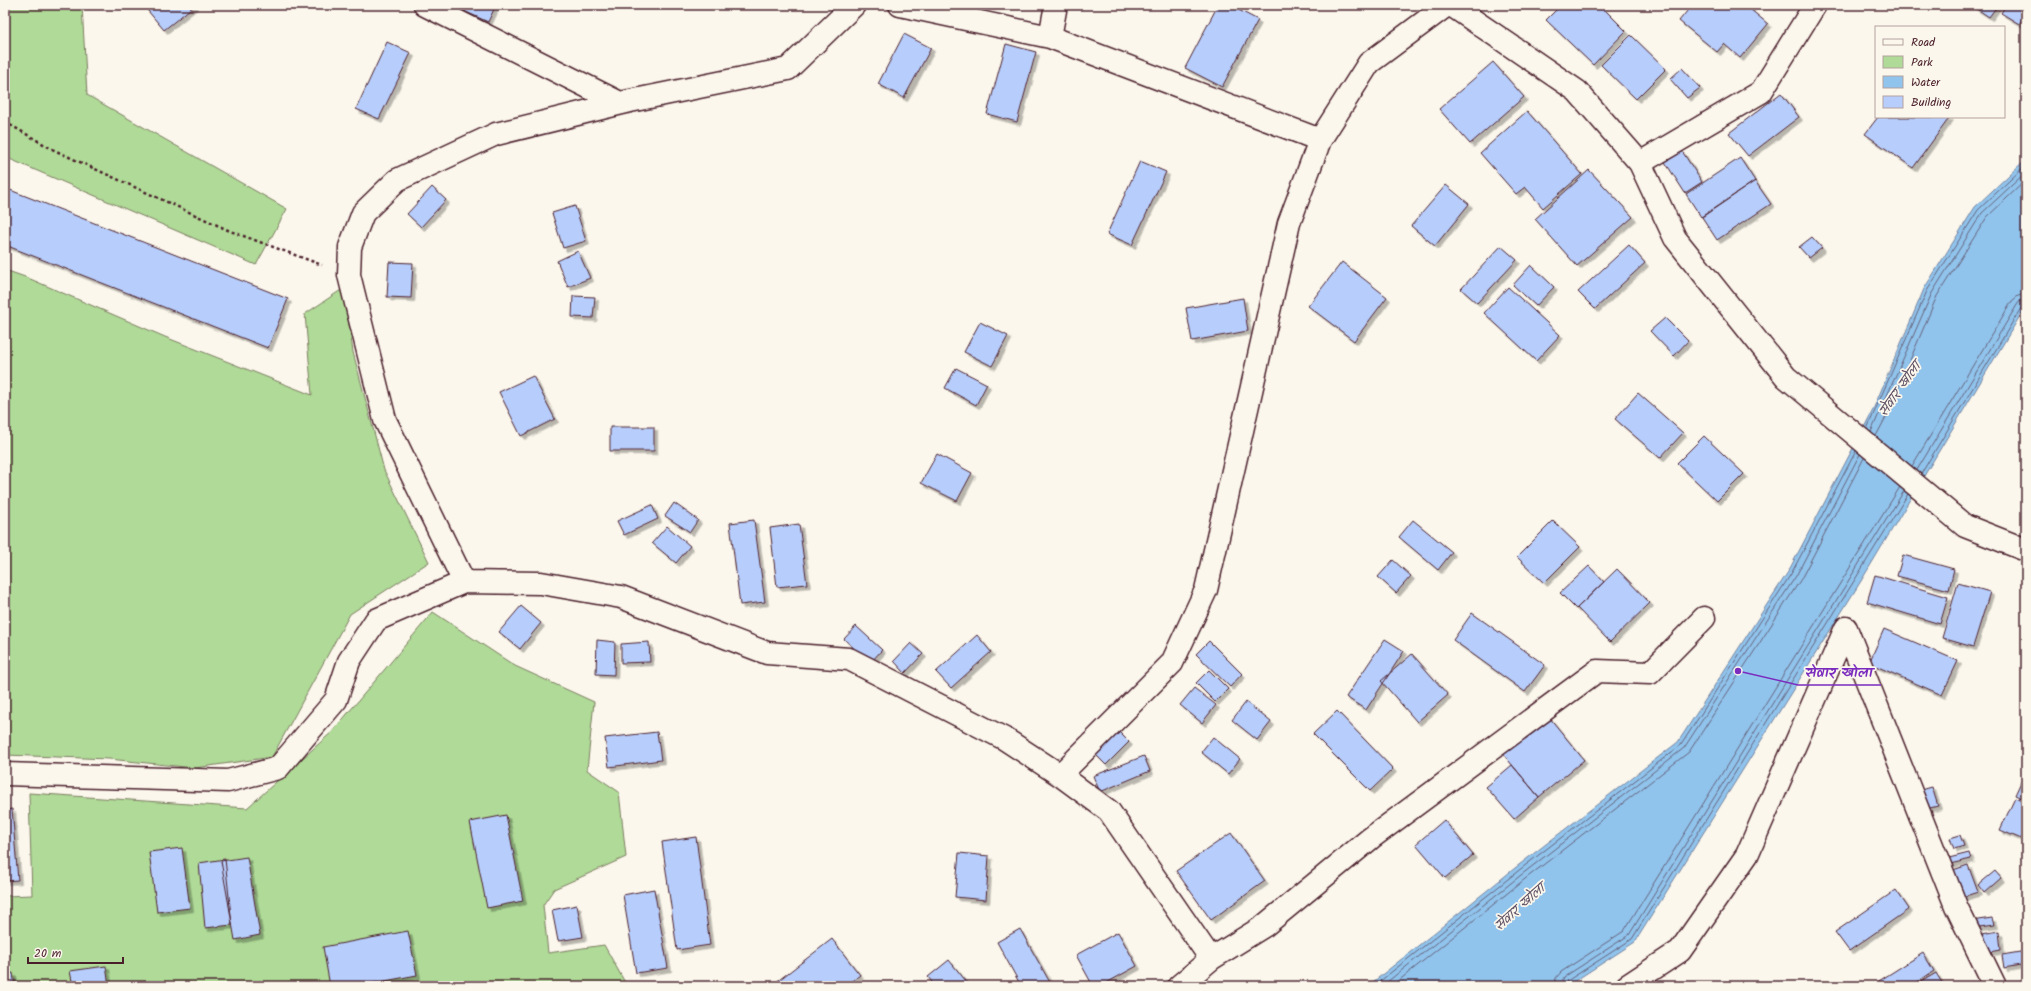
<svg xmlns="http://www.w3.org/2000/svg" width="2031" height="991" font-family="Kalam,'Playpen Sans Deva',sans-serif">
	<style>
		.green { fill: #afda97; stroke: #7c7c61 }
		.water { fill: #90c4ed; stroke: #74829f }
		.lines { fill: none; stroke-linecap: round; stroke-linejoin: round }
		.shore { stroke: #666179; stroke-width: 1 }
		.building { fill: #b7cefd; stroke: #4a1f2b; filter: url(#shadow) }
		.street-casing { stroke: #4a1f2b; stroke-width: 25 }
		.path { stroke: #4a1f2b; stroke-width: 2.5; stroke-dasharray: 3 3; stroke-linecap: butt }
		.street { stroke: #fbf7ec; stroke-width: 22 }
		.labels { text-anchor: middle; stroke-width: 3.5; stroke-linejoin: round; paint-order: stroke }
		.water-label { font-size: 14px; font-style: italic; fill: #5f5165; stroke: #fbf7ec }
		.leader { fill: none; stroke: #7b2cbf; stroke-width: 1.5 }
		.callout-dot { fill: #7b2cbf; stroke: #fbf7ec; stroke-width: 1.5 }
		.callout-label { font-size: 14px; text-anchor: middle; font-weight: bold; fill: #7b2cbf; stroke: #fbf7ec; stroke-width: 3.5; stroke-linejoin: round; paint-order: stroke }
	</style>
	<defs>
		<filter id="shadow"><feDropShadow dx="3.5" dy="3.5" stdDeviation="0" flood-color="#0004"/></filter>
	</defs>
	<rect width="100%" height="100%" fill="#fbf7ec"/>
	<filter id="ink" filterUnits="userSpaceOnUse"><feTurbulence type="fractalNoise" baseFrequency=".025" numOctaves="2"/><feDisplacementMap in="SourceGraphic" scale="8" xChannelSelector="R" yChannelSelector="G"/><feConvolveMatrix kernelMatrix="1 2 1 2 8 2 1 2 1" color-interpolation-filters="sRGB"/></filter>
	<g filter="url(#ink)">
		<path class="green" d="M5 5H82L87 95 287 209 256 265 5 157Z
			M5 270 28 278 165 337 312 395 305 314 344 288 353 352 384 470 429 562 350 614 272 757 195 768 109 759 5 755Z
			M433 612 515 666 594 702 587 770 619 792 626 857 554 889 543 905 548 953 604 945 627 986H5V896L32 895 29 793 247 808 332 732Z"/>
		<path class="water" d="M2026 159V306L1861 581 1635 942 1567 986H1368L1515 868 1678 742 1788 572 1872 412 1924 289 1975 207Z"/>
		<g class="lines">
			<path class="shore" d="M1867 429 1927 291 1978 210 2026 165
				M1871 432 1932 293 1982 213 2026 172
				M1876 436 1886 417 1937 296 1987 217 2026 180
				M1912 466 2012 301 2018 296 2026 294
				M1917 470 2017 305 2020 301 2026 300
				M1921 474 2021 308 2026 305
				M1374 986 1518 871 1681 745 1791 574 1856 451
				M1382 986 1521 875 1684 748 1796 576 1860 454
				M1392 986 1525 879 1689 752 1801 579 1864 458
				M1554 986 1556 978 1561 972 1624 931 1900 487
				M1560 986 1564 977 1629 935 1904 491
				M1565 986 1567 981 1632 939 1908 494"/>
		</g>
		<path class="building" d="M143 5H195L164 30Z
			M466 5H496L488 22 464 11Z
			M1218 5H1229L1258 20 1222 87 1185 68Z
			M1561 5H1600L1626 31 1593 65 1546 20Z
			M1692 5H1753L1750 9 1768 24 1740 58 1724 44 1717 52 1679 21Z
			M1971 5H1998L1989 17Z
			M2006 5H2026V13L2019 24 2001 13Z
			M904 34 931 48 904 98 878 84Z
			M1631 35 1666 69 1636 99 1601 65Z
			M387 42 411 53 379 119 356 109Z
			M1006 44 1036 52 1017 122 987 114Z
			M1493 62 1524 97 1470 144 1439 109Z
			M1682 68 1700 88 1687 98 1670 79Z
			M1781 93 1799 117 1748 156 1729 133Z
			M1527 111 1582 174 1543 208 1525 187 1516 194 1480 153Z
			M1878 117H1950L1913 168 1865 134Z
			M1682 151 1702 182 1685 193 1665 162Z
			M1740 158 1755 181 1701 217 1686 194Z
			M1140 161 1166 172 1132 245 1107 234Z
			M1589 170 1633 217 1577 266 1535 219Z
			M1755 181 1771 204 1717 240 1702 217Z
			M1446 185 1469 204 1435 246 1411 226Z
			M432 187 446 200 421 227 407 214Z
			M5 188 288 299 268 348 5 245Z
			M575 206 586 241 563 248 552 213Z
			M1812 237 1822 248 1809 258 1799 247Z
			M1629 245 1645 263 1595 309 1578 292Z
			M1501 246 1517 260 1477 303 1461 289Z
			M578 251 590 278 568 287 557 261Z
			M389 262 413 263 411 298 387 297Z
			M1342 262 1387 297 1354 341 1308 306Z
			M1531 265 1554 287 1536 306 1513 285Z
			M1508 287 1560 335 1536 361 1484 313Z
			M573 296 595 297 593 318 572 317Z
			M1243 298 1248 331 1192 341 1186 308Z
			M1665 318 1688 341 1674 356 1650 331Z
			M980 322 1008 336 992 366 964 352Z
			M956 368 987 384 976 405 945 388Z
			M533 376 555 419 521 436 499 392Z
			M1638 393 1683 433 1660 458 1615 419Z
			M610 427H654V451H610Z
			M1704 436 1744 474 1717 501 1677 463Z
			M937 454 972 473 957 501 921 483Z
			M674 503 698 520 690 532 665 516Z
			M652 505 658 519 624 535 617 521Z
			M754 520 765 602 740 605 730 523Z
			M1413 520 1452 552 1438 570 1399 537Z
			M1553 521 1580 547 1544 583 1517 557Z
			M799 524 807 584 777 587 770 528Z
			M667 526 690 546 676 563 652 543Z
			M1903 555 1954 569 1949 590 1897 576Z
			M1393 560 1411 576 1396 593 1378 577Z
			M1589 566 1604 582 1576 609 1560 593Z
			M1617 569 1650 603 1610 642 1577 608Z
			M1875 575 1948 597 1940 624 1867 602Z
			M1958 583 1990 592 1973 647 1942 638Z
			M521 606 541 623 520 649 499 632Z
			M1472 613 1545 665 1525 692 1453 640Z
			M856 626 882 650 870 663 844 639Z
			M1884 629 1958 661 1942 695 1869 663Z
			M977 635 991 652 951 688 936 672Z
			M1385 639 1404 651 1366 710 1346 697Z
			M597 640 615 642 614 675 596 674Z
			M1209 641 1242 674 1230 687 1196 654Z
			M649 642 650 662 621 663V644Z
			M911 643 923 654 905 673 894 661Z
			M1412 654 1448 695 1417 722 1381 681Z
			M1209 670 1228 689 1215 702 1196 683Z
			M1194 688 1216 705 1202 723 1180 705Z
			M1246 702 1271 722 1257 740 1232 720Z
			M1337 711 1393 769 1370 791 1313 734Z
			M1549 717 1584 760 1539 797 1503 754Z
			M1114 727 1129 742 1106 765 1091 750Z
			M657 732 661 760 609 767 605 738Z
			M1213 737 1240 759 1228 774 1201 752Z
			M1144 756 1150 771 1100 792 1093 776Z
			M1512 765 1539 797 1514 819 1486 787Z
			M2025 773H2026V800L2015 795Z
			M1932 787 1938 806 1918 811 1914 792Z
			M2015 798 2026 803V841L2000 830Z
			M12 809 18 880 5 881V810Z
			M506 815 523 901 487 908 470 822Z
			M1444 820 1473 855 1445 878 1416 844Z
			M1231 833 1265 881 1211 920 1176 871Z
			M1960 835 1964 846 1954 849 1950 838Z
			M696 837 710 945 677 950 662 842Z
			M182 848 190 908 157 912 149 852Z
			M959 853 989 856 986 900 955 897Z
			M1969 853 1971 859 1946 865 1945 859Z
			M247 857 260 935 235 940 221 861Z
			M225 859 232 925 205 928 199 863Z
			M1968 865 1978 892 1959 898 1950 871Z
			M1995 871 2001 878 1984 893 1978 885Z
			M654 889 668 968 636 973 623 895Z
			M1896 890 1909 909 1849 951 1835 932Z
			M577 905 583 937 558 941 552 910Z
			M1992 918 1994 925 1972 928 1971 921Z
			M1020 929 1052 986H1021L997 942Z
			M408 931 417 975 358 986H330L323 947Z
			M1999 931 2001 950 1985 953 1982 934Z
			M1118 932 1137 966 1101 986H1093L1076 955Z
			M832 939 860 975 846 986H777L775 983Z
			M2026 951V964L2004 968 2002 955Z
			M1923 953 1934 971 1911 986H1871Z
			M949 960 970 986H935L928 977Z
			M106 966 109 986H73L70 971Z
			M13 973 15 986H5V974Z
			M1936 973 1944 986H1914Z"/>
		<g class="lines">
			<g class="street-casing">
				<path id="street" d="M425 5 620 103
					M900 5 1050 37 1320 140
					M1451 5 1577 91 1640 163 1675 238 1786 377 1965 526 2026 550
					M1050 37 1056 5
					M1640 163 1761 92 1815 5
					M464 582 385 420 349 275 350 247 363 213 397 180 496 134 630 101 788 69 854 5
					M1846 628 1956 906 1995 986
					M5 774 228 781 278 768 336 700 349 661 376 620 464 582 541 583 621 597 767 653 849 659 1005 739 1060 775 1109 811 1211 959 1264 926 1371 838 1597 671 1650 673 1704 618
					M1060 775 1172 663 1206 590 1289 223 1320 140 1369 63 1447 5
					M1179 986 1211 959
					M1627 986 1680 951 1747 855 1846 628"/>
			</g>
			<path class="path" d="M5 122 54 150 230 231 322 265"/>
			<use href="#street" class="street"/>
		</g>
	</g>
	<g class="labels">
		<g class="water-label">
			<text transform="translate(1899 389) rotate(-55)" y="5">सेवार खोला</text>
			<text transform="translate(1519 907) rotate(-42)" y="5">सेवार खोला</text>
		</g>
	</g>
	<path class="leader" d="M1738 671L1798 685H1881"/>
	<circle class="callout-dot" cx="1738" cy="671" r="4"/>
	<g class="callout-label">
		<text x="1839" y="677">सेवार खोला</text>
	</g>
	<rect width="2031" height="991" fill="none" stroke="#fbf7ec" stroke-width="20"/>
	<rect x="10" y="10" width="2011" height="971" fill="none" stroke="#4a1f2b" stroke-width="1.5" filter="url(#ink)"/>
	<rect x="1875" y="26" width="130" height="92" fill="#fbf7ec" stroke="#b4a19f"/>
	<rect x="1883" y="39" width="20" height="6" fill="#fbf7ec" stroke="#b4a19f"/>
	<text x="1911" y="46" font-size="12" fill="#4a1f2b">Road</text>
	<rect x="1883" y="56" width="20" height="12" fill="#afda97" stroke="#b4a19f"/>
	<text x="1911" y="66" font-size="12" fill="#4a1f2b">Park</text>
	<rect x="1883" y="76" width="20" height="12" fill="#90c4ed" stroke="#b4a19f"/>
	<text x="1911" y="86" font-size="12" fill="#4a1f2b">Water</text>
	<rect x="1883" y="96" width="20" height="12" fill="#b7cefd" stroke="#b4a19f"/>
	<text x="1911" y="106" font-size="12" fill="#4a1f2b">Building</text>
	<path d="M28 957v6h95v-6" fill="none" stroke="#4a1f2b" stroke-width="2"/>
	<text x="34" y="957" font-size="12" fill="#4a1f2b" stroke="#fbf7ec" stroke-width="3" paint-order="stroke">20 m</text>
</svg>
